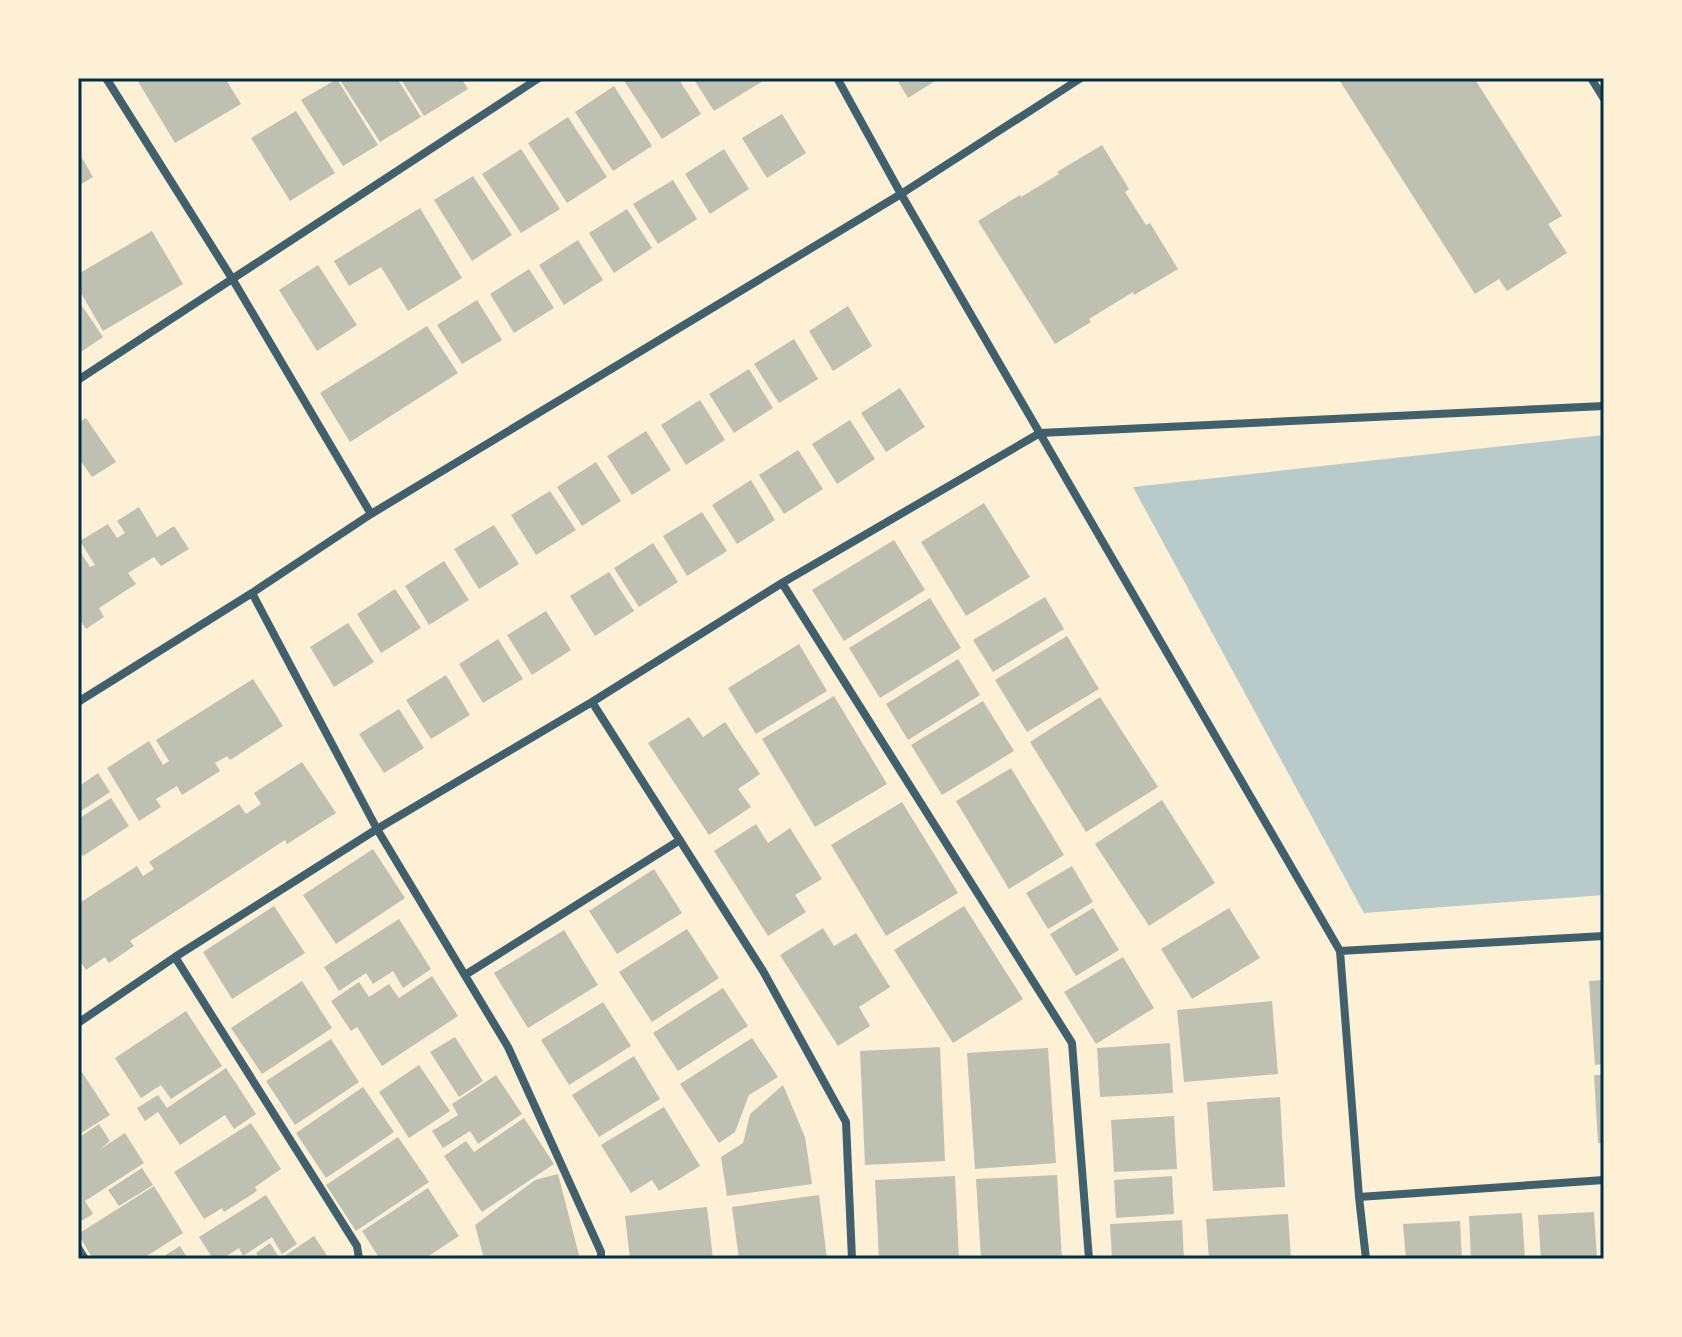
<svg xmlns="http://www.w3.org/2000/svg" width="1682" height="1337" font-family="Karla,sans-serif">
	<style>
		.green { fill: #b9caca }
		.building { fill: #bec0b2 }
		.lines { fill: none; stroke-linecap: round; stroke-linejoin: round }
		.minor { stroke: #3f606c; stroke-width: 8 }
		.neatline { fill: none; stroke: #003049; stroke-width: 3 }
	</style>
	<rect width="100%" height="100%" fill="#fdf0d5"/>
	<path class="green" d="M1604 435V895L1364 913 1133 487Z"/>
	<path class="building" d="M136 78H225L241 104 175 143Z
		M343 78H397L421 117 380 142 340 80Z
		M400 78H461L468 89 424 116Z
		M625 78H678L701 114 662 139 623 79Z
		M693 78H761L763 81 714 111Z
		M896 78H940L908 98Z
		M1338 78H1474L1562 216 1548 224 1567 253 1507 291 1499 279 1475 294Z
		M337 79 378 145 343 166 301 100Z
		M614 86 652 146 613 171 575 112Z
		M296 111 335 173 290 201 251 138Z
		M782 114 806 153 767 178 742 138Z
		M568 117 607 177 567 203 528 143Z
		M1102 145 1129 189 1125 192 1146 225 1150 223 1178 269 1134 295 1133 292 1089 319 1091 322 1055 344 978 221 1020 195 1021 197 1059 174 1057 172Z
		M521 149 560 209 521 233 482 174Z
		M724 149 749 189 710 214 685 174Z
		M78 151 93 177 78 186Z
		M473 176 512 235 472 261 434 200Z
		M673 180 697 219 658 244 633 204Z
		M420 208 462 278 408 311 381 267 349 286 334 261Z
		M627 209 652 248 614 273 589 233Z
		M152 231 183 284 103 331 78 288V274Z
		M578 240 603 280 564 305 539 265Z
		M318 265 357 325 317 351 279 290Z
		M529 269 554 308 514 333 490 294Z
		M78 300 103 337 78 354Z
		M477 300 502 340 462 364 437 325Z
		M848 306 872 346 833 371 809 331Z
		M427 326 458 373 350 442 320 393Z
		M794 339 818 379 779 403 754 364Z
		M749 369 773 408 734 433 709 394Z
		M900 388 925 427 886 452 861 413Z
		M700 400 725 440 686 465 661 425Z
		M86 418 116 462 92 477 78 457V423Z
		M850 420 875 459 837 484 812 444Z
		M646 431 671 470 632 495 607 456Z
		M798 450 823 489 784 514 759 475Z
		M596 462 621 501 582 526 557 487Z
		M751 480 775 520 737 544 712 505Z
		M550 491 576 530 536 555 511 515Z
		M984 503 1030 577 966 616 921 542Z
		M139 507 157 537 174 526 189 549 161 566 154 557 128 573 136 584 99 608 104 617 86 629 80 620 78 621V548L90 567 95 565 80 541 108 524 117 538 125 533 117 521Z
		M702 512 727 551 687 576 663 536Z
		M494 525 519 564 479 589 454 549Z
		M894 540 925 590 844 641 812 590Z
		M653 543 678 582 639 607 614 568Z
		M444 561 469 600 429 625 405 586Z
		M609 572 634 611 595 636 570 596Z
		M395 589 421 628 381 653 357 614Z
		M1045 597 1064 629 993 672 973 640Z
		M930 598 961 648 880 698 849 648Z
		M546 611 571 650 532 675 507 635Z
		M348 623 374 662 334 687 310 647Z
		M1067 636 1099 689 1027 732 995 680Z
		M498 639 523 679 483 703 459 664Z
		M799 644 827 691 756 734 728 688Z
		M958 659 980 695 908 740 886 704Z
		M446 675 470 715 431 739 406 700Z
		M253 679 283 726 230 760 227 756 215 763 220 771 182 795 177 786 156 799 161 807 139 821 107 768 149 741 163 765 169 761 156 740Z
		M834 696 887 784 815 827 762 739Z
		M1100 697 1158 787 1086 832 1030 742Z
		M983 701 1014 751 942 795 911 745Z
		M399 709 424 748 384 773 359 734Z
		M689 717 703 737 725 722 760 774 738 789 751 807 709 835 648 743Z
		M302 762 336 813 287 844 285 840 130 941 134 946 109 963 105 957 86 970 78 958V904L137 866 143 876 154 869 149 862 239 804 246 814 261 804 254 793Z
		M1011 768 1064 855 1009 889 956 801Z
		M98 773 110 792 78 813V787Z
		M111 798 129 826 83 856 78 848V819Z
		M1162 800 1215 883 1149 926 1095 844Z
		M902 802 958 893 886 936 831 845Z
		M756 824 768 843 790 828 822 879 795 895 806 912 768 936 714 851Z
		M373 849 405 898 336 944 303 895Z
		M1072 866 1093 902 1048 929 1026 893Z
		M654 869 682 913 617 954 589 911Z
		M274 906 305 953 232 999 203 952Z
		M964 906 1023 999 953 1043 894 950Z
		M1093 908 1119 950 1076 976 1050 934Z
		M1229 908 1260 958 1192 999 1161 949Z
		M399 919 431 969 403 988 393 971 373 984 366 973 339 991 324 967Z
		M823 928 834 946 856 933 890 987 859 1007 870 1026 838 1046 780 955Z
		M687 929 719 978 652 1022 619 972Z
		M564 930 598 985 528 1028 494 973Z
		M1123 957 1154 1008 1096 1044 1064 992Z
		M432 976 458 1016 382 1066 357 1027 351 1031 331 1001 359 982 369 997 389 984 399 998Z
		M1604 980V1064L1595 1065 1589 981Z
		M302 981 332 1028 262 1074 231 1028Z
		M723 988 748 1026 678 1071 653 1033Z
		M1272 1001 1278 1074 1184 1082 1177 1010Z
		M603 1002 631 1046 569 1085 541 1040Z
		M186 1011 222 1066 171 1099 161 1085 141 1098 115 1058Z
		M455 1037 483 1081 459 1097 430 1052Z
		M752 1038 778 1077 749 1095 735 1132 719 1143 680 1084Z
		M331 1039 359 1082 295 1125 266 1081Z
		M1170 1043 1173 1093 1100 1097 1097 1048Z
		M940 1047 945 1161 865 1165 860 1051Z
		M1048 1048 1056 1163 975 1169 967 1053Z
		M634 1056 660 1099 599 1137 572 1095Z
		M419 1065 450 1111 409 1138 379 1092Z
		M226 1068 256 1114 234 1129 225 1115 180 1145 158 1112 145 1121 137 1108 158 1095 167 1108Z
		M82 1072 110 1115 78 1135V1075Z
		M496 1075 522 1114 478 1144 470 1131 443 1148 432 1131 458 1115 452 1104Z
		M1594 1075H1604V1143H1598Z
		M783 1085 805 1137 812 1184 727 1196 721 1157 743 1143 750 1114Z
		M363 1087 394 1132 326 1178 296 1133Z
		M1280 1097 1285 1187 1213 1191 1207 1102Z
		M664 1107 700 1166 659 1191 652 1180 631 1193 601 1145Z
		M1174 1116 1177 1169 1114 1172 1111 1120Z
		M524 1118 554 1164 482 1212 444 1156 466 1141 474 1152Z
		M251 1123 281 1169 255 1187 257 1191 224 1212 222 1208 204 1219 174 1172Z
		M99 1124 110 1141 99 1150 125 1133 144 1163 85 1201 93 1214 78 1223V1162L80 1161 78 1159V1138Z
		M398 1137 429 1182 356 1231 326 1185Z
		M142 1168 153 1185 119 1206 108 1190Z
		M558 1174 580 1259H484L475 1225 535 1180Z
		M1057 1175 1062 1259H981L976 1179Z
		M955 1176 959 1259H879L875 1180Z
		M1172 1176 1174 1214 1116 1218 1114 1180Z
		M154 1186 183 1233 142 1259H93L78 1234Z
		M428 1188 459 1236 424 1259H380L362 1231Z
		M266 1195 297 1244 282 1254 272 1237 243 1256 239 1248 222 1259H213L199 1237Z
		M819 1195 827 1259H739L732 1207Z
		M707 1207 713 1259H630L625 1216Z
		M1594 1212 1597 1259H1541L1538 1215Z
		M1522 1213 1525 1259H1471L1469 1216Z
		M1288 1214 1291 1259H1209L1206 1219Z
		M1182 1220 1184 1259H1112L1110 1224Z
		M1460 1221 1462 1259H1406L1403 1224Z
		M314 1236 328 1257 326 1259H280Z
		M270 1243 280 1259H260L256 1253Z
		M180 1246 188 1259H159Z"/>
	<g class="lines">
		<path class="minor" d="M106 78 233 280 371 514
			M837 78 901 194 1340 951 1359 1197 1366 1259
			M1591 78 1604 99
			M78 380 539 78
			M782 583 1072 1043 1089 1259
			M252 593 377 829 508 1047 601 1252V1259
			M78 702 252 593 371 514 901 194 1081 78
			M592 702 763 971 846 1122 852 1259
			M1340 951 1604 936
			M175 957 357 1246 359 1259
			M465 975 680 840
			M78 1023 175 957 377 829 592 702 782 583 1040 433 1604 406
			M1359 1197 1604 1180
			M78 1248 85 1259"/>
	</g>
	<rect width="1682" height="1337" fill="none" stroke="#fdf0d5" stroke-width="160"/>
	<rect x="80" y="80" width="1522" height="1177" class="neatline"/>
</svg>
